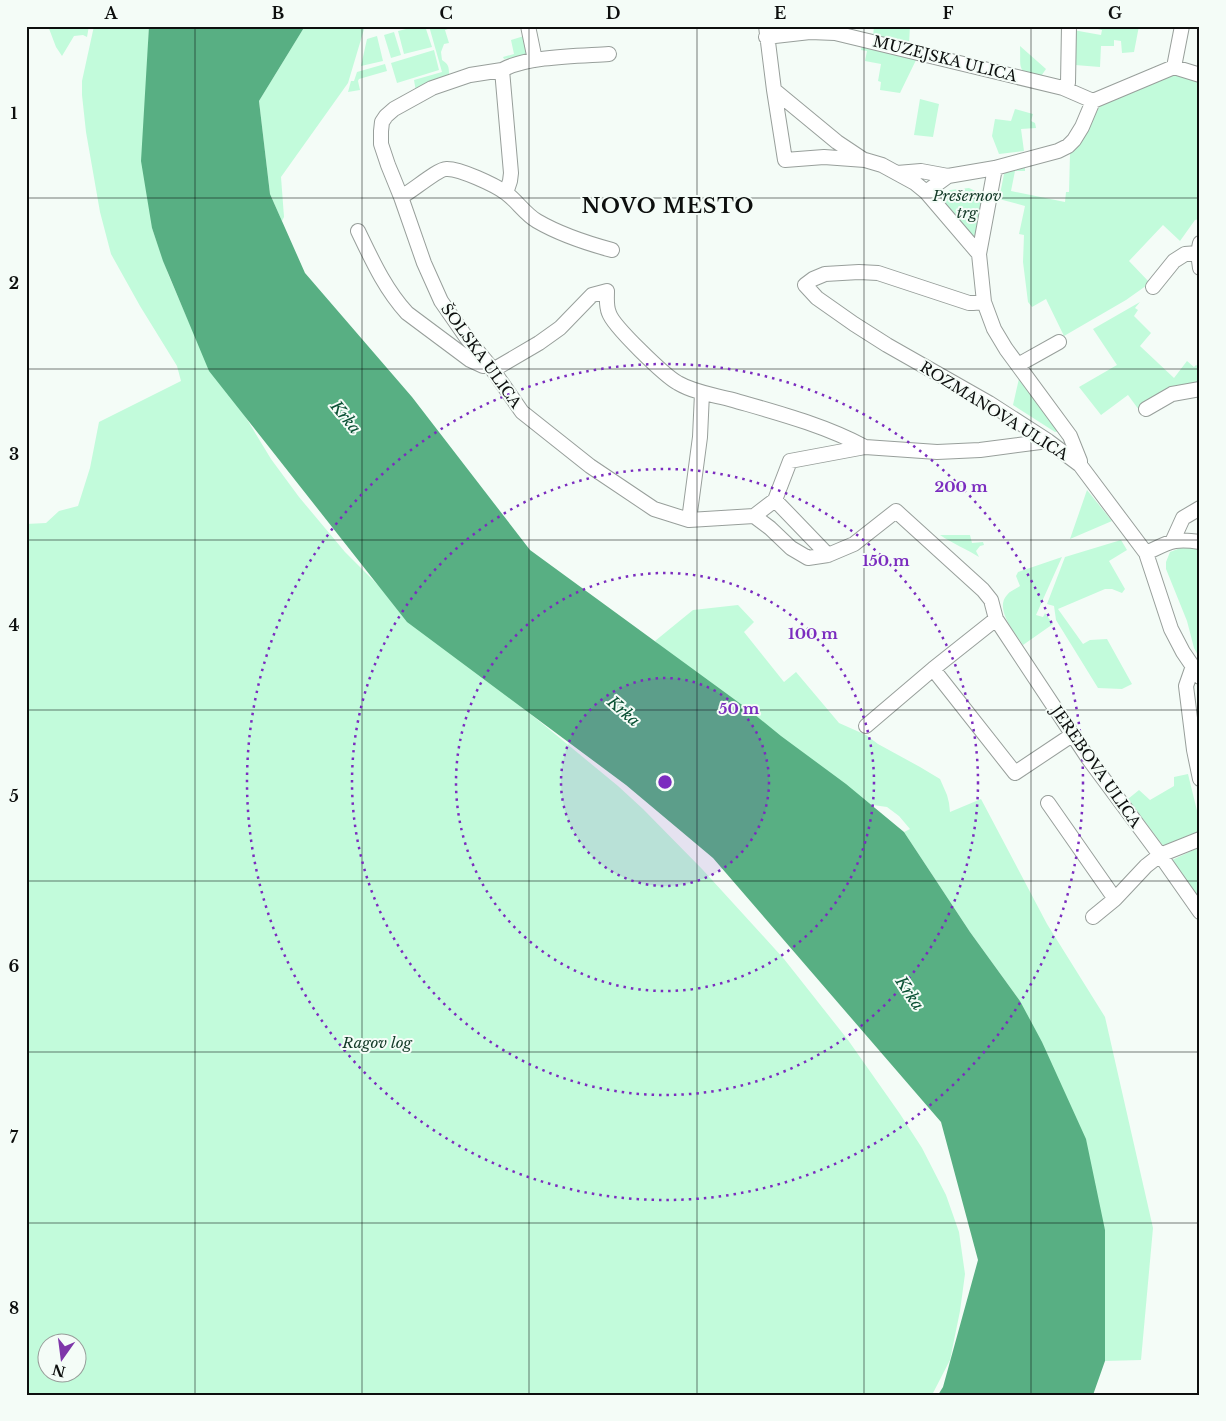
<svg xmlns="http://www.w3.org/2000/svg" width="1226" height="1421" font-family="'Libre Baskerville',serif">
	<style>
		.green { fill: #c2fbdb; fill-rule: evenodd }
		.water { fill: #58af83 }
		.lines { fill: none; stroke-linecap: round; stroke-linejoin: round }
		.minor-casing { stroke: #989f9b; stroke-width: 16 }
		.minor { stroke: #fff; stroke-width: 14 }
		.grid { fill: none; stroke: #0d0f0e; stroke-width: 1; stroke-opacity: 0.55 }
		.ring { fill: none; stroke: #7b2cbf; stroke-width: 2.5; stroke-dasharray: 2.5 5 }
		.labels { text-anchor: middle; stroke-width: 4; stroke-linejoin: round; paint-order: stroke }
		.street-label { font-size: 15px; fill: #0d0f0e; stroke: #f4fcf7 }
		.park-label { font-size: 15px; font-style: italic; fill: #143a28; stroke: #f4fcf7 }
		.water-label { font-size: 16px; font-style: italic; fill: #0a5134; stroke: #f4fcf7 }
		.district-label { font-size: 20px; font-weight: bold; letter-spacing: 1px; fill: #0d0f0e; stroke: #f4fcf7 }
		.centre { fill: #7b2cbf; stroke: #f4fcf7; stroke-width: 2.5 }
		.ring-label { font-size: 15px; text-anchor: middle; font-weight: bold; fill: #7b2cbf; stroke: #f4fcf7; stroke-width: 4; stroke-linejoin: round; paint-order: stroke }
		.neatline { fill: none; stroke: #0d0f0e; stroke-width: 2 }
		.grid-label { font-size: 16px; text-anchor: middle; font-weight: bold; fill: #0d0f0e }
	</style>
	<rect width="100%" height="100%" fill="#f4fcf7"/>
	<path class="green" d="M48 26H89L87 37 83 35 74 36 62 56 56 47Z
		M94 26H149L147 79 152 228 169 276 191 327 271 459 299 497 345 552 402 609 447 647 544 725 618 786 643 809 702 869 784 959 848 1040 900 1114 922 1148 946 1195 959 1232 965 1274 960 1311 950 1360 932 1395H26V524L46 523 59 511 78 506 90 468 99 422 181 381 177 366 140 306 111 254 100 212 86 132 82 95V81ZM48 1344H78V1374H48Z
		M305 26H365L348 83 281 177 284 217 282 221 270 194 259 101Z
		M418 26H425L432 47 404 54 398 31Z
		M429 26H450L451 28 445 30 449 43 444 44 441 52 442 60C448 64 449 66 449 74L416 92 414 80 442 72Z
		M874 26H910L909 44 873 37Z
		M1085 26H1139L1134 52 1122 53 1121 41 1114 40V46H1101L1100 67 1075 65 1073 30 1101 35 1102 30Z
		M394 32 401 55 391 58 384 35Z
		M377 36 383 61 361 66 367 39Z
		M524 36 527 55 504 59 503 57 514 54 511 40Z
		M862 43 917 58 900 93 880 90 881 82 878 81 881 64 865 61 867 51 861 50Z
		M1020 46 1046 69 1039 79C1016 70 1021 70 1020 46Z
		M434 50 439 70 397 83 391 63Z
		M385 64 387 71 359 79 358 81 360 90 348 92 351 81H354L357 72Z
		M1174 73 1200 78V219L1195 220 1180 241 1163 225 1129 261 1150 283 1126 300 1064 336 1046 299 1032 307 1028 302 1023 262 1024 235 1019 234 1025 206 999 199 1004 174 1007 171 1025 166V171H1015L1011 191 1065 202 1066 192H1069L1070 154 1079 145 1096 111 1106 99Z
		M920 99 939 104 933 137 914 135Z
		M1015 109 1033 114 1031 121 1035 123 1036 128 1021 129 1024 151 999 154 992 136 995 119 1011 121Z
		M969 188 986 196 977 240 938 200 950 190Z
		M1140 302 1135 308 1138 310 1134 316 1151 333 1140 346 1174 378 1187 361 1194 367 1196 365 1200 367V383C1172 384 1160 394 1139 410L1128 395 1101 415 1079 387 1117 365 1093 329Z
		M1020 374 1060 431 1055 432 1013 405Z
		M1087 490 1112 521 1070 539Z
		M940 535H970L972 543 983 542 984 545 980 546 976 551 979 557C967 549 953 544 940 535Z
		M1121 540 1127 550 1109 561 1125 589 1122 593 1112 589H1105L1058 609 1083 644 1090 640 1107 639 1132 684 1122 689 1098 688 1056 620 1054 606 1047 604 1065 557Z
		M1183 547 1200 549V659L1194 648 1187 621 1166 569V562L1170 552Z
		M1062 557 1036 615 1043 617 1045 613 1053 624 1023 645C1015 633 994 609 1007 595 1010 591 1016 589 1020 586L1016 576 1018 572Z
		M738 605 754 622 744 632 784 682 796 672 839 723 866 735 878 744 920 767 940 779 947 795 949 803 950 812 981 799 1047 924 1105 1017 1153 1228 1141 1360 1105 1361V1230L1020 1001 970 932 904 832 910 829 899 816 887 807 866 804 675 660 655 641 693 610Z
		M1188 774 1200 823V832L1164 847 1128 799 1139 790 1150 800 1174 786V777Z
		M1200 847V902L1172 860Z"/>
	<path class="water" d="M149 26H305L259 101 270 194 305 273 412 397 530 550 749 710 781 736 846 784 904 832 970 932 1020 1001 1042 1042 1086 1139 1105 1230V1361L1093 1395H938L943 1387 978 1260 941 1122 713 858 626 785 407 622 209 371 163 261 152 228 141 161Z"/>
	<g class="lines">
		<g class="minor-casing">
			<path id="minor" d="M528 26 535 60
				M766 26 774 90 837 142 864 160
				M766 37 810 32 835 33 1063 88 1093 101
				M1174 67 1182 26
				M502 70 470 75 432 88 394 109 386 116 382 122 381 131V144L388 165 401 197 424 263 441 301 466 337 490 366 522 412 590 466 654 509 689 520 754 516 775 500 790 461 865 447 937 452 980 450 1048 441
				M1063 88 1068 83 1069 26
				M774 90 785 160 824 157 865 160 882 165 915 183 926 192 979 254 984 302 994 329 1006 349 1070 436 1080 461V465
				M1093 101 1174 67 1200 75
				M897 173 921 171 948 176
				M926 192 948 176 995 168 1058 151 1068 146 1074 140 1082 127 1093 101
				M506 193 510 181 511 173 502 70C527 56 580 56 609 54
				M401 197C411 192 438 169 446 169 459 168 495 185 506 193 517 201 525 214 537 221 561 235 586 243 612 250
				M358 231C372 260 385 289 407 313L470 360 483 366H490
				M1200 243 1198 253 1200 268
				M979 254 995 168
				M1153 287 1174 261 1185 254 1198 253
				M984 302 973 303H969L878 273 859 272 825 274 813 279 805 285 817 298 854 324 887 345 989 403 1048 441 1080 465 1146 553 1171 629 1183 652 1200 677
				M1018 365 1059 342
				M493 370 539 343 560 328 592 295 607 291C607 299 606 306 609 313 613 326 665 376 678 383 695 393 715 395 733 400 778 413 824 425 865 447
				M1146 409 1172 394 1200 389
				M775 500 828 555
				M754 516 770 528 791 548 808 558 828 555 854 544 896 511 983 590 991 600 996 619 1088 758 1160 855 1200 912
				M689 520 700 437 702 393
				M1173 540 1183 518 1200 508
				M1146 553C1170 542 1173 538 1200 542
				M1193 666 1186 686 1194 750 1200 779
				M933 669 1015 773 1072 735
				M866 726 933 669 996 619
				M1048 803 1115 899
				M1093 917 1115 899 1146 866 1160 855 1200 839"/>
		</g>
		<use href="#minor" class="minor"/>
	</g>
	<path class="grid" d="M195 26V1395M362 26V1395M529 26V1395M697 26V1395M864 26V1395M1031 26V1395M26 198H1200M26 369H1200M26 540H1200M26 710H1200M26 881H1200M26 1052H1200M26 1223H1200"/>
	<circle cx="665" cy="782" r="104" fill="#7b2cbf" fill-opacity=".12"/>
	<g class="ring">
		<circle cx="665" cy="782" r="104"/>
		<circle cx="665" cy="782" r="209"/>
		<circle cx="665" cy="782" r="313"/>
		<circle cx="665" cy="782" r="418"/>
	</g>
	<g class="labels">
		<g class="street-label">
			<text transform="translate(945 59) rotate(14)" y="5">MUZEJSKA ULICA</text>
			<text transform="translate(481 356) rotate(54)" y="5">ŠOLSKA ULICA</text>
			<text transform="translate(994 411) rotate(32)" y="5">ROZMANOVA ULICA</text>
			<text transform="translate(1096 767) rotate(55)" y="5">JEREBOVA ULICA</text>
		</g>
		<g class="park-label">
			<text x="967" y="201">Prešernov<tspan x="967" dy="17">trg</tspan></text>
			<text x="377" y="1048">Ragov log</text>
		</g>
		<g class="water-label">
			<text transform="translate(346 417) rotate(51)" y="6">Krka</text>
			<text transform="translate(624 711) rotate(41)" y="6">Krka</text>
			<text transform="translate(910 993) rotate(56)" y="6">Krka</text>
		</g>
		<g class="district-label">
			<text x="668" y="213">NOVO MESTO</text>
		</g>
	</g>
	<circle cx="665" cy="782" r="8" class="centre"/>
	<g class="ring-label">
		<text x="961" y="492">200 m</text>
		<text x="886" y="566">150 m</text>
		<text x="813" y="639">100 m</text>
		<text x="739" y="714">50 m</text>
	</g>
	<rect width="1226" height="1421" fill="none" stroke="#f4fcf7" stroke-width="55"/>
	<g transform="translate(62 1358) rotate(194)"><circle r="24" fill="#f4fcf7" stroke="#989d9a"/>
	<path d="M0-4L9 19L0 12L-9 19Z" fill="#7e36a9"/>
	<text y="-8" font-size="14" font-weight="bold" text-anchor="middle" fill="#0d0f0e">N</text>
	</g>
	<rect x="28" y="28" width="1170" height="1366" class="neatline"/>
	<g class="grid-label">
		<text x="111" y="19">A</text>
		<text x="278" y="19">B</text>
		<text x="446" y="19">C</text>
		<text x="613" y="19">D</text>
		<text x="780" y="19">E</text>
		<text x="948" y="19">F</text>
		<text x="1115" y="19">G</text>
		<text x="14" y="119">1</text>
		<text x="14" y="289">2</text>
		<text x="14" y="460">3</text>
		<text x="14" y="631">4</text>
		<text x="14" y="802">5</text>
		<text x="14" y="972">6</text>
		<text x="14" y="1143">7</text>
		<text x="14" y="1314">8</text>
	</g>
</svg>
